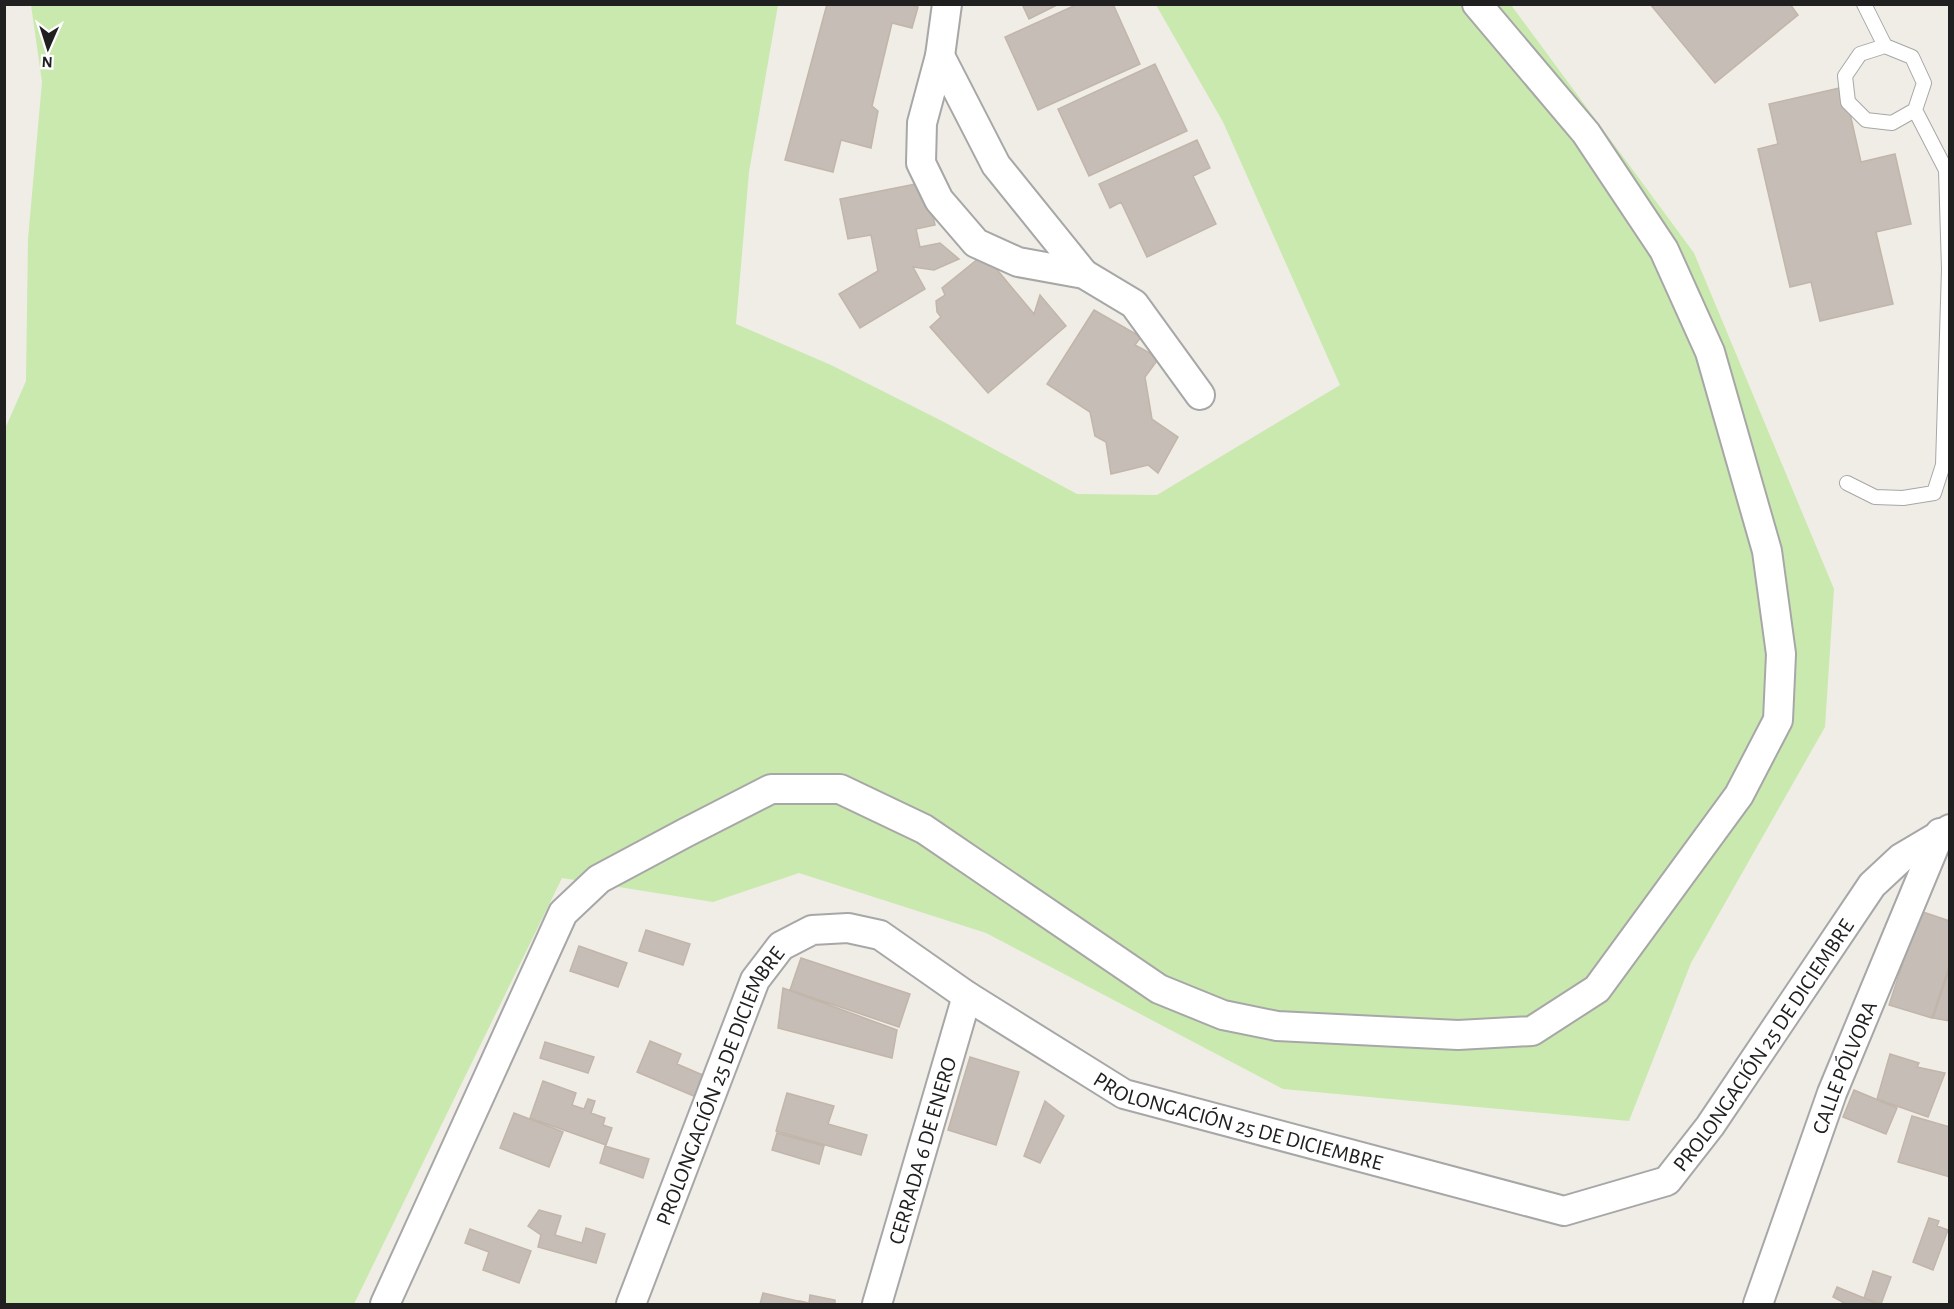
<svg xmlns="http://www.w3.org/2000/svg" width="1954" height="1309" font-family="'Alegreya Sans',sans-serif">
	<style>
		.grass { fill: #cae9ae }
		.building { fill: #c5bdb6; stroke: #c2b5a9; stroke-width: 1.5 }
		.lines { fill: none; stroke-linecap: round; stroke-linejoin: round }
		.service-casing { stroke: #a7a7a7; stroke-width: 16 }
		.minor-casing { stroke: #a7a7a7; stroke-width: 32 }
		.service { stroke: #fff; stroke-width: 14 }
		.minor { stroke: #fff; stroke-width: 28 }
		.labels { text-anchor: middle; stroke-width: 4.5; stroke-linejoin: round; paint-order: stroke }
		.street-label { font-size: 22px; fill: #202020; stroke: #fff }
	</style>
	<rect width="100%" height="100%" fill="#f0ede7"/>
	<path class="grass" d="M31 5H778L749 172 736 324 831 365 944 422 1077 494 1157 495 1340 385 1223 122 1156 5H1511L1694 253 1834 589 1825 727 1691 963 1629 1121 1283 1089 986 933 799 873 713 902 562 878 354 1304H5L4 431 26 381 28 239 42 82Z"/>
	<path class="building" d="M827 4H906L918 7 912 28 892 23 872 106 878 111 871 148 841 140 833 172 785 160Z
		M1022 4H1059L1029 19Z
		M1078 4H1113L1140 64 1038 110 1005 37Z
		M1650 4H1790L1798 15 1715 83Z
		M1155 64 1187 131 1089 176 1058 109Z
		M1844 87 1861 162 1895 154 1911 224 1876 232 1893 304 1820 321 1811 282 1790 287 1758 149 1778 144 1769 104Z
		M1197 140 1210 168 1193 176 1216 224 1147 257 1121 202 1110 208 1099 184Z
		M926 182 935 225 916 229 920 247 940 243 959 259 934 270 913 267 925 289 860 328 839 294 878 271 871 235 848 239 840 199Z
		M984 254 1034 314 1040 295 1066 326 988 393 930 327 941 317 937 312 936 301 945 295 942 288Z
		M1094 310 1141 337 1135 345 1159 358 1145 377 1152 419 1178 437 1158 473 1148 465 1111 474 1106 442 1095 436 1090 412 1047 384Z
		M1920 911 1950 921V964L1932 1018 1889 1005Z
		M646 930 690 944 683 965 639 951Z
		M579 946 627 963 618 987 570 971Z
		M801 958 910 994 899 1027 790 990Z
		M1950 967V1021L1933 1018Z
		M783 988 897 1030 892 1058 778 1028Z
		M650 1041 681 1054 677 1064 705 1076 696 1097 637 1072Z
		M545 1042 594 1057 588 1073 540 1058Z
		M1890 1054 1919 1063 1917 1067 1945 1073 1928 1117 1877 1099Z
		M970 1057 1019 1072 996 1145 948 1130Z
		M543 1081 576 1093 572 1105 584 1109 588 1099 595 1101 591 1113 605 1118 603 1125 612 1128 606 1145 530 1118Z
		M1854 1090 1897 1108 1886 1134 1843 1117Z
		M787 1093 834 1106 828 1124 867 1135 861 1155 776 1131Z
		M1045 1101 1064 1116 1040 1163 1024 1156Z
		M514 1113 563 1132 549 1167 500 1148Z
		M1912 1116 1950 1127V1177L1898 1162Z
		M777 1133 824 1146 819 1164 772 1150Z
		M605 1146 649 1159 643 1178 600 1163Z
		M539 1210 561 1216 555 1235 582 1243 586 1228 605 1234 596 1263 538 1247 541 1235 528 1226Z
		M1929 1218 1939 1221 1937 1226 1948 1230 1933 1270 1913 1262Z
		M470 1229 531 1251 519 1283 483 1270 489 1252 465 1243Z
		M1873 1271 1891 1277 1881 1304 1864 1298Z
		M1837 1287 1864 1298 1877 1304H1846L1833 1297Z
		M763 1293 798 1301V1304H760Z
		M810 1295 835 1300V1304H799V1301L809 1303Z"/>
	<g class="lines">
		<g class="service-casing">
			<path id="service" d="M1864 4 1885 46
				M1885 46 1912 57 1924 83 1915 110 1892 123 1866 120 1848 102 1845 76 1860 54Z
				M1847 483 1875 497 1903 498 1934 493 1943 465 1949 269 1946 170 1915 110"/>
		</g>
		<g class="minor-casing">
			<g id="minor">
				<path d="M947 4 940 56 922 123 921 163 939 200 976 243 1018 262 1084 274 1134 304 1200 395"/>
				<path d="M940 56 996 165 1084 274"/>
				<path d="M385 1304 563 913 599 879 685 833 771 789H840L924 829 1159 989 1223 1015 1277 1026 1458 1035 1532 1031 1597 989 1739 795 1778 720 1781 654 1767 551 1710 352 1664 250 1586 133 1477 4"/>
				<path id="s1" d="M631 1304 755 980 781 946 812 930 848 928 880 935 967 996 1124 1094 1564 1211 1667 1181 1710 1126 1872 885 1901 858 1950 829"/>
				<path id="s2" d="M877 1304 967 996"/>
				<path id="s3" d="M1758 1304 1832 1093 1940 833"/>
			</g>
		</g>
		<use href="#service" class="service"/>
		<use href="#minor" class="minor"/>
	</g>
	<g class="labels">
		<g class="street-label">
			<text dy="8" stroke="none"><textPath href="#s1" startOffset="1514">PROLONGACIÓN 25 DE DICIEMBRE</textPath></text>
			<text dy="8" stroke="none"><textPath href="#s3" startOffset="252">CALLE PÓLVORA</textPath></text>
			<text dy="8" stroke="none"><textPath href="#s1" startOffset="236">PROLONGACIÓN 25 DE DICIEMBRE</textPath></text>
			<text dy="8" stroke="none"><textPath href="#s1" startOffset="902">PROLONGACIÓN 25 DE DICIEMBRE</textPath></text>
			<text dy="8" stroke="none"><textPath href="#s2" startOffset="160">CERRADA 6 DE ENERO</textPath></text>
		</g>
	</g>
	<rect width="1954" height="1309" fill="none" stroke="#202020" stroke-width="12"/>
	<g transform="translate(48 48) rotate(183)" stroke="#ffffff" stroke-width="4.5" paint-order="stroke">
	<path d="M0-4.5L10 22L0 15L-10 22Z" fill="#202020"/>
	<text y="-9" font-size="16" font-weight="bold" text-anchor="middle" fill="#202020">N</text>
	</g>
</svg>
